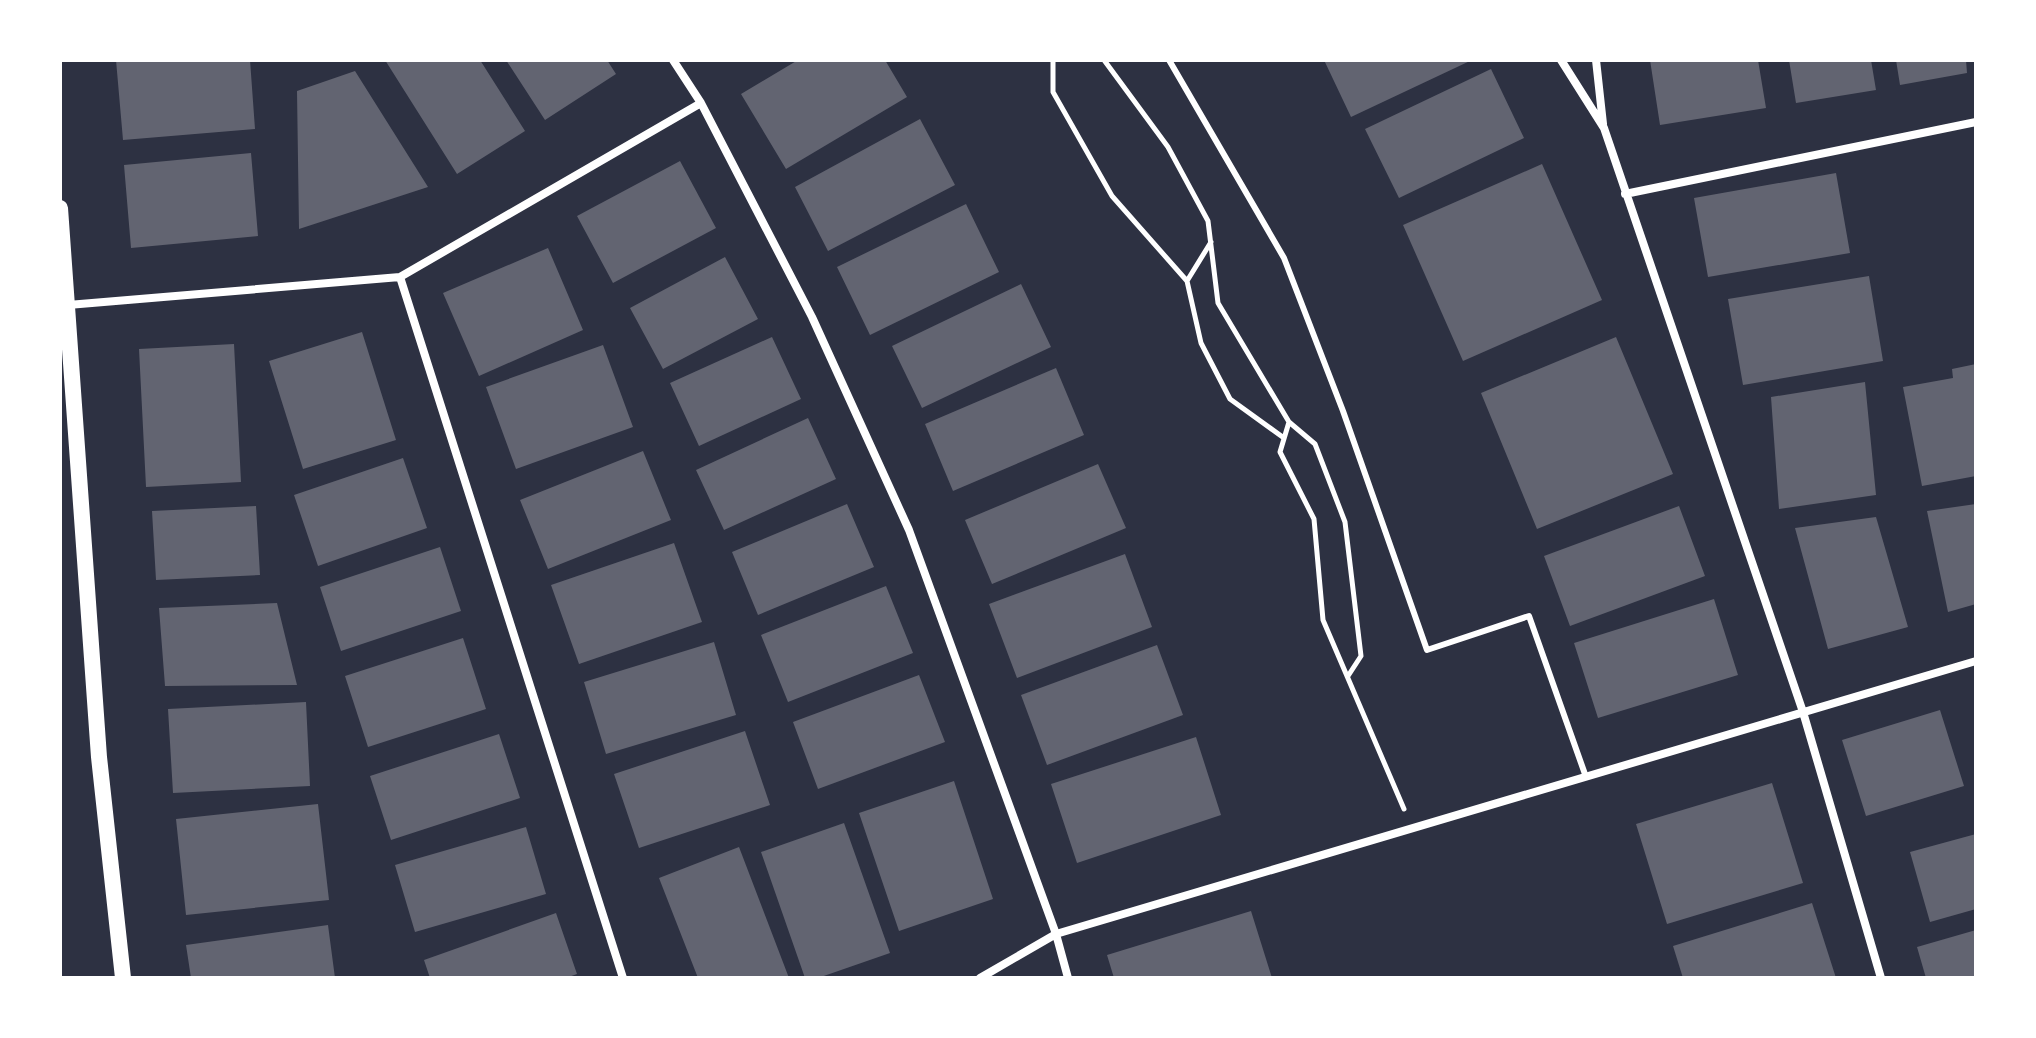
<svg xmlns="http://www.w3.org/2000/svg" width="2036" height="1038" font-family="'Roboto Condensed',sans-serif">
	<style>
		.building { fill: #626471 }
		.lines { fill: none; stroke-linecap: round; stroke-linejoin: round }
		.path { stroke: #fff; stroke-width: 5 }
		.service { stroke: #fff; stroke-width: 6 }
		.minor { stroke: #fff; stroke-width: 8 }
		.secondary { stroke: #fff; stroke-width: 16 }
	</style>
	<rect width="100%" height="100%" fill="#2d3142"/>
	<path class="building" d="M116 60H250L255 129 123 140Z
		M385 60H480L525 131 457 174Z
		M506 60H607L616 74 545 120Z
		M798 60H885L907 97 786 169 741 94Z
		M1324 60H1472L1351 117Z
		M1650 60H1758L1766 108 1660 125Z
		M1789 60H1871L1876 90 1796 103Z
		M1896 60H1966L1967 73 1900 85Z
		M1491 69 1524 138 1399 198 1365 129Z
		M355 71 428 187 299 229 297 91Z
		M920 119 955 185 828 251 795 187Z
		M251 153 258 236 131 248 124 165Z
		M680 161 716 228 613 283 577 216Z
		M1542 164 1602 300 1463 361 1403 225Z
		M1836 173 1850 253 1708 277 1694 198Z
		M966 204 999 272 870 335 837 267Z
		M548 248 583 330 479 376 443 293Z
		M725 257 758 319 663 369 630 308Z
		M1869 276 1883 361 1743 385 1728 299Z
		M1021 284 1051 347 922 408 892 346Z
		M362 332 396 440 303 469 269 361Z
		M772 337 801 399 699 446 670 383Z
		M1616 337 1673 474 1537 529 1481 393Z
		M234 344 241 482 146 487 139 349Z
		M603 345 633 427 516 469 486 387Z
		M1976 364V476L1922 486 1903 387 1953 378 1952 369Z
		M1056 368 1084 435 953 491 925 424Z
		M1865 382 1876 495 1779 509 1771 397Z
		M808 418 836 479 724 530 696 470Z
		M643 451 671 520 548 569 520 500Z
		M403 458 427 528 318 566 294 495Z
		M1098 464 1126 528 992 584 965 520Z
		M847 504 874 567 758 615 732 552Z
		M1976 504V604L1948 612 1927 511Z
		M256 506 260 575 156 580 152 511Z
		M1679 506 1705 576 1570 626 1544 556Z
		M1876 517 1908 627 1828 649 1795 528Z
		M674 543 702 622 579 664 551 585Z
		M440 547 461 611 341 651 320 587Z
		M1125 554 1152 627 1017 678 989 604Z
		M886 586 913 653 788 702 761 635Z
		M1714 599 1738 675 1598 718 1574 643Z
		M277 603 297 685 165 686 159 608Z
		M463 638 486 709 368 747 345 676Z
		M714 642 736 715 606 754 584 682Z
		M1157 645 1183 715 1047 765 1021 695Z
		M919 675 945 742 818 789 793 722Z
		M306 702 310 786 173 793 168 709Z
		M1940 710 1964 786 1866 816 1842 740Z
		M745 731 770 805 639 848 614 774Z
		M499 734 520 798 391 840 370 776Z
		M1196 737 1221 815 1077 863 1051 784Z
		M954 781 993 899 899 931 859 813Z
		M1772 783 1803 883 1667 924 1636 824Z
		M318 804 329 900 186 915 176 819Z
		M844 823 890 953 818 978H805L761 852Z
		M526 827 546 894 415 932 395 865Z
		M1976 834V909L1930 922 1910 852Z
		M739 847 789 978H698L659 878Z
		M1812 903 1836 978H1683L1673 946Z
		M1251 911 1272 978H1114L1107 955Z
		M556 913 577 974 566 978H430L424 960Z
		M328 925 335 978H191L186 945Z
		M1976 930V978H1926L1917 947Z"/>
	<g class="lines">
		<path class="path" d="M1053 60V92L1112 196 1187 281
			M1104 60 1168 147 1208 221 1218 303 1289 422 1280 452 1314 519 1323 620 1404 809
			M1211 242 1187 281 1201 343 1230 399 1284 438
			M1289 422 1315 444 1345 522 1361 656 1348 676"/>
		<path class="service" d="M1169 60 1284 258 1343 411 1427 650 1529 616 1586 777"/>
		<path class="minor" d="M673 60 701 103 812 317 909 530 1056 934 1068 978
			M1561 60 1604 128 1803 712 1881 978
			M1596 60 1603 124
			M1625 194 1976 122
			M400 277 623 978
			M68 305 400 277 701 103
			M980 978 1056 934 1976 661"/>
		<path class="secondary" d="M60 208 99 757 123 978"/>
	</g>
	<rect width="2036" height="1038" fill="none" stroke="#ffffff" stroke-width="124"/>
</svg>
